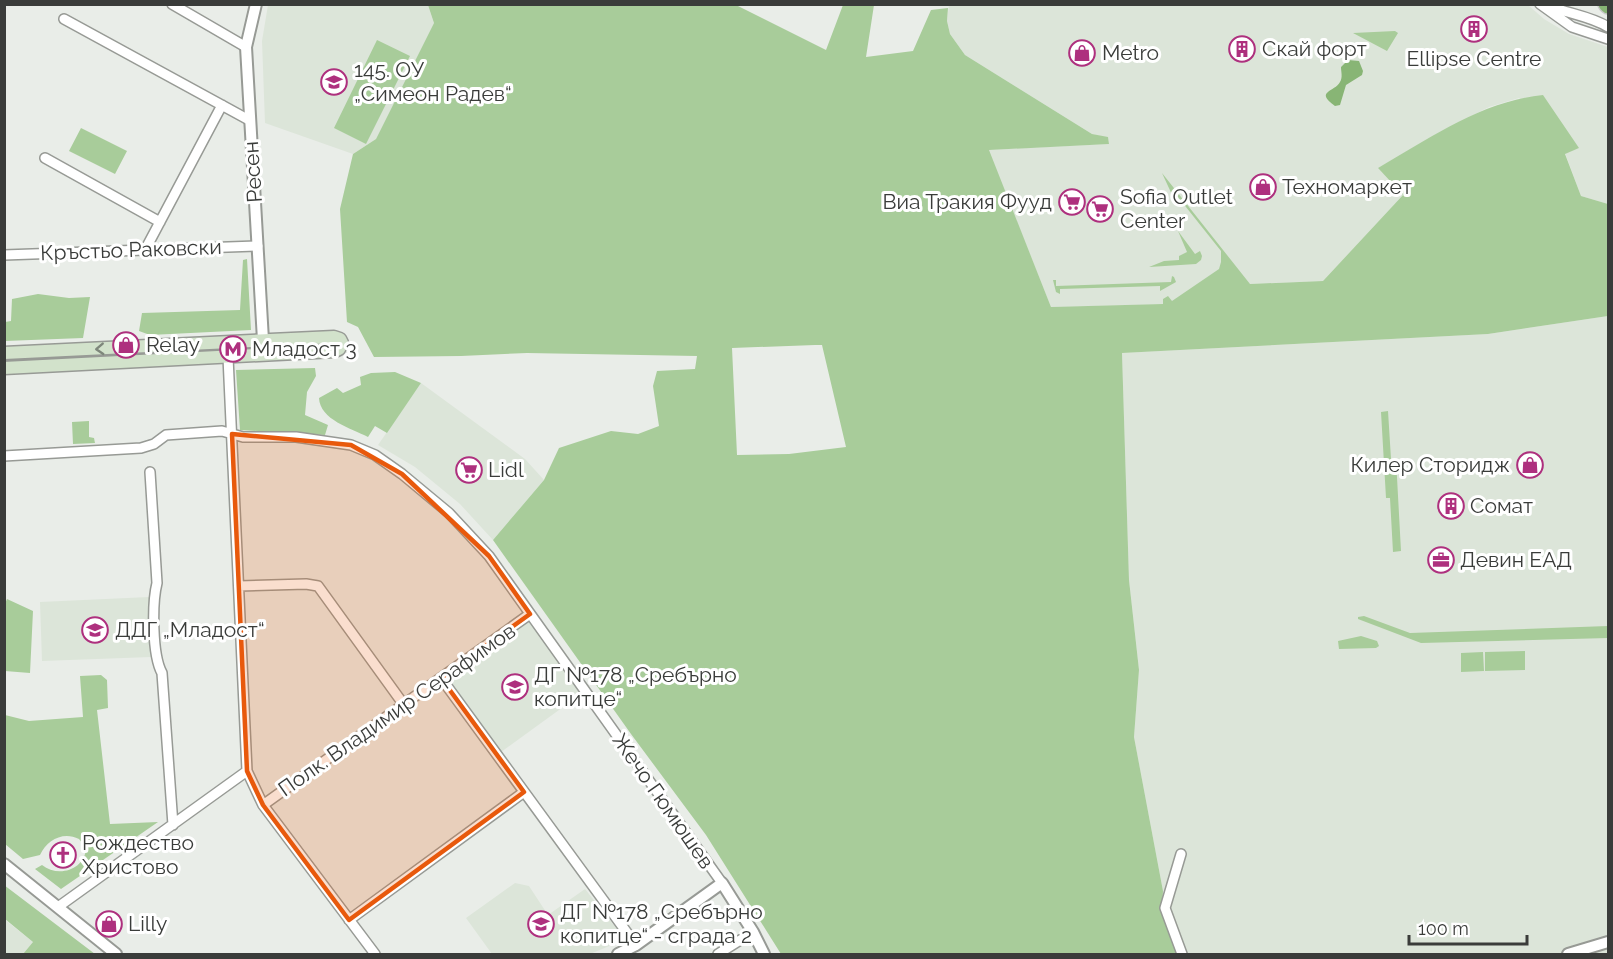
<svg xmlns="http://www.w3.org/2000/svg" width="1613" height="959" font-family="Raleway,sans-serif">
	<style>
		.built { fill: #dce5d9 }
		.green { fill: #a8cc9a; fill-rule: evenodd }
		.water { fill: #88b575 }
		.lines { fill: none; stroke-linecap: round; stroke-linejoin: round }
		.minor-casing { stroke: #979a95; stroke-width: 12 }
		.tertiary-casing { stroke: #979a95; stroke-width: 14 }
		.secondary-casing { stroke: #979a95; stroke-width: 15 }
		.trunk-casing { stroke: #c8c8c8; stroke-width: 18 }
		.minor { stroke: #fff; stroke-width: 9 }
		.tertiary { stroke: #fff; stroke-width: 10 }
		.secondary { stroke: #d2e2cb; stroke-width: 12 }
		.trunk { stroke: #87b374; stroke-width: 15 }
		.oneway { stroke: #7e877b }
		.marked { fill: #e8590c; fill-opacity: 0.2; stroke: #e8590c; stroke-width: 4.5; stroke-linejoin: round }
		.labels { text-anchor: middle; stroke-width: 6; stroke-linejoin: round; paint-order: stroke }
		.poi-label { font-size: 21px; fill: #3a3c3a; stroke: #fff; text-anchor: start }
		.street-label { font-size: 21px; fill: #3a3c3a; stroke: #fff }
	</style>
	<rect width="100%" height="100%" fill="#e9ede8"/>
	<path class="built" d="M949 4 1528 5 1544 19 1569 34 1608 47V204L1581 196 1565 153 1579 148 1519 98 1489 107 1440 132 1378 168 1403 195 1323 281 1250 284 1174 304 1051 307 988 150 1109 144 1108 138 1092 134 965 55 950 34 947 21Z
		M268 5H428L434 23 376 139 353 154 265 123 262 41Z
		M1608 316V954H1187L1163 891 1134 737 1139 670 1129 580 1122 353 1488 334Z
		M421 383 525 459 544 480 493 540 460 504 415 467 378 445Z
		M149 597 151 657 42 661 40 602Z
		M529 621 581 694 501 752 448 679Z
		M515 883 529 886 548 915 585 889 620 933 619 942 590 954H492L466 918Z
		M4 919 33 942 23 954H5Z"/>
	<path class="green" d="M428 5H736L826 50 843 5H874L866 57 913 51 931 10 948 8 947 21 950 34 965 55 1092 134 1108 137 1109 144 989 150 1051 307 1163 304V299L1168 296 1172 301 1219 269 1221 262V251L1178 197 1174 199 1162 173 1250 284 1323 281 1403 195 1378 168C1430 138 1482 101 1543 95L1579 148 1565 154 1581 196 1608 204V316L1488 334 1122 353 1129 580 1139 670 1134 737 1163 891 1162 912 1177 954H781L706 835 631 734 493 540 544 480 559 448 611 431 638 434 659 426 653 386 657 371 695 369 697 356 527 353 461 356 374 357 358 327 347 322 340 209 353 154 376 139 434 23ZM815 345H822L846 447 789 454 737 455 732 348Z
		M1395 31 1398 33 1387 51 1353 33Z
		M377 40 410 56 366 144 334 128Z
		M81 128 127 151 115 174 69 151Z
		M1178 231 1195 254 1200 251 1202 256 1201 260 1196 264 1149 267 1164 261 1179 260V256L1187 252Z
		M247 259 251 330 150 335 139 331 142 313 240 310 243 260Z
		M1172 276 1174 277 1176 282 1160 291V286L1060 289V294L1056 292 1053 280H1056V286L1171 282Z
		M38 294 69 298 90 297 83 338 5 341V322L11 321 12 299Z
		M322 342V345L5 363V358Z
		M315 368 316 376 307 392 305 415 328 425 325 435 240 430 236 370Z
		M395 372 421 383 387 433 375 426 368 437C351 428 320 420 319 398L337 388 343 393 361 385 360 377 371 373Z
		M1388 411 1391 459H1396L1401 551 1393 552 1390 498H1386L1381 412Z
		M89 421V437L94 438 95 443 73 444 72 422Z
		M7 599 33 611 30 673 5 671 4 606Z
		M1364 616 1410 633 1608 626V638L1421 643 1358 619V617Z
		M1361 636 1377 641 1379 646 1376 648 1339 649 1338 641Z
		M1525 651V670L1485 671V652Z
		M1483 652 1484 671 1461 672V653Z
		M101 675 107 680 108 708 97 710 110 824 158 822 61 889 35 869 42 865C58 878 85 870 86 848L79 839C63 831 47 840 40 855L23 859 5 844V715L29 721 83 717 80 676Z
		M4 885 95 954H23L33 942 5 919Z"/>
	<path class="water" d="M1348 60 1359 61 1363 71 1362 75 1346 85 1340 105 1335 106C1314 91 1335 92 1340 82 1343 77 1341 72 1341 67Z"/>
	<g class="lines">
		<g class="minor-casing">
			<path id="minor" d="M172 4 246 47
				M1540 4 1572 27 1608 39
				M1545 4C1566 14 1589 15 1608 27
				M64 19 249 120
				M45 158 160 222
				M145 250 222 105
				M4 255 258 246
				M228 357 247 771 263 805 375 954
				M4 456 141 448 154 444 166 435 222 431 243 437H296L351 445 375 455 402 474 449 513 489 556 722 883
				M150 472 157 583C152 603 152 655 162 673L173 825
				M239 586 306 584 318 586 404 705
				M441 678 636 945
				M263 805 530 614
				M1181 854 1165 908 1182 954
				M58 907 247 771
				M349 920 524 792
				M718 954 753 932"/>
		</g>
		<g class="tertiary-casing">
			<path id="tertiary" d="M256 4 246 47 263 340
				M4 864 116 954
				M618 954 636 945 722 883 753 932 764 954
				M1568 954 1608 942"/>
		</g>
		<g class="secondary-casing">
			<path id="secondary" d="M4 353 334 337 340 339 342 343 339 349 335 351 4 368"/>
		</g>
		<g class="trunk-casing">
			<path id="trunk" d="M1606 4 1608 6"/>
		</g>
		<use href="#minor" class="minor"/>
		<use href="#tertiary" class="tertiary"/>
		<use href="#secondary" class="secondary"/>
		<use href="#trunk" class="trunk"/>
	</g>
	<defs><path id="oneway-chevron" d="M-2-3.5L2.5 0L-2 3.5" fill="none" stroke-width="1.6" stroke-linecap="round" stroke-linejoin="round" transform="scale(1.5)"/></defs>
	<use class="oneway" href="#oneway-chevron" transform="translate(100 349) rotate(177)"/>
	<path class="marked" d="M232 434 351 445 402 474 489 556 530 614 441 678 524 792 349 920 263 805 247 771Z"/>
	<defs>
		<g id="building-ring" transform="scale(1.35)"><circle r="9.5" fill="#fff" stroke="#ae307e" stroke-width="1.5"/><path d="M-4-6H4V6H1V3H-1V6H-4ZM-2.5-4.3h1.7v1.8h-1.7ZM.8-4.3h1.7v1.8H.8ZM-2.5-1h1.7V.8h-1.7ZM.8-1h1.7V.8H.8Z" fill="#ae307e"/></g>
		<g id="shop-ring" transform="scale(1.35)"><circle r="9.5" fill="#fff" stroke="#ae307e" stroke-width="1.5"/><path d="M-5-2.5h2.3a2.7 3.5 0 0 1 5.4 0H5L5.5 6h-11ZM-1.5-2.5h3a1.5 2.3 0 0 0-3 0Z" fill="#ae307e"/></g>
		<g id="school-ring" transform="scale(1.35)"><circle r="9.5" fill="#fff" stroke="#ae307e" stroke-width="1.5"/><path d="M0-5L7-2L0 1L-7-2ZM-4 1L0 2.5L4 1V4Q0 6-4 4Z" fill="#ae307e"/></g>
		<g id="supermarket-ring" transform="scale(1.35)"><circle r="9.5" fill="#fff" stroke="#ae307e" stroke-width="1.5"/><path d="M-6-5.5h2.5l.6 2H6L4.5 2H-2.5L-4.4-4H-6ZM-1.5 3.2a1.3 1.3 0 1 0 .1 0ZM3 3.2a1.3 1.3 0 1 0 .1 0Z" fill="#ae307e"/></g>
		<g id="metro-ring" transform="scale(1.35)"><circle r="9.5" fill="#fff" stroke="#ae307e" stroke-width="1.5"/><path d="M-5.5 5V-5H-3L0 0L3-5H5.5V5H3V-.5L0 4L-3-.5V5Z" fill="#ae307e"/></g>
		<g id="office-ring" transform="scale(1.35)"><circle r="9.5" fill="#fff" stroke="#ae307e" stroke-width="1.5"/><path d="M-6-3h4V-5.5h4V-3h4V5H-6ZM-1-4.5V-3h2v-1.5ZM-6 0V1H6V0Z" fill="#ae307e"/></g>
		<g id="church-ring" transform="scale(1.35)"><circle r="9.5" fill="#fff" stroke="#ae307e" stroke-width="1.5"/><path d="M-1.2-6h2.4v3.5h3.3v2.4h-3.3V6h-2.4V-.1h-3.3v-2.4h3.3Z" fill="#ae307e"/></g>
	</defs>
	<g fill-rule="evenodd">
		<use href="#building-ring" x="1474" y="29"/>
		<use href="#building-ring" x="1242" y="49"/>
		<use href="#shop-ring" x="1082" y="53"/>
		<use href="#school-ring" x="334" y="82"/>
		<use href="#shop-ring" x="1263" y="187"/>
		<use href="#supermarket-ring" x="1072" y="202"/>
		<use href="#supermarket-ring" x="1100" y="209"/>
		<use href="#shop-ring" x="126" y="345"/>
		<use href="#metro-ring" x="233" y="349"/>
		<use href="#shop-ring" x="1530" y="465"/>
		<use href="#supermarket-ring" x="469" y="470"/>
		<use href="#building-ring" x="1451" y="506"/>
		<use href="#office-ring" x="1441" y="560"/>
		<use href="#school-ring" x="95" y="630"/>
		<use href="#school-ring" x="515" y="687"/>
		<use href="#church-ring" x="63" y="855"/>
		<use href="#shop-ring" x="109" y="924"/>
		<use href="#school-ring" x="541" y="924"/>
	</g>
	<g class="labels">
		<g class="poi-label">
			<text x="1262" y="56">Скай форт</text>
			<text x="1102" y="60">Metro</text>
			<text x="1474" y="66" text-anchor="middle">Ellipse Centre</text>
			<text x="354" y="77">145. ОУ<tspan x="354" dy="24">„Симеон Радев“</tspan></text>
			<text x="1282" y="194">Техномаркет</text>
			<text x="1120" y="204">Sofia Outlet<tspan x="1120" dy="24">Center</tspan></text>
			<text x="1052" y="209" text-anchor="end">Виа Тракия Фууд</text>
			<text x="146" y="352">Relay</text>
			<text x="252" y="356">Младост 3</text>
			<text x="1510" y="472" text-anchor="end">Килер Сторидж</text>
			<text x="488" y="477">Lidl</text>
			<text x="1470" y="513">Сомат</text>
			<text x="1460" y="567">Девин ЕАД</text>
			<text x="115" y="637">ДДГ „Младост“</text>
			<text x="534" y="682">ДГ №178 „Сребърно<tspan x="534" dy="24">копитце“</tspan></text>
			<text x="82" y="850">Рождество<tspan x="82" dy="24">Христово</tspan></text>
			<text x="560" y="919">ДГ №178 „Сребърно<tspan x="560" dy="24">копитце“ - сграда 2</tspan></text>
			<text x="128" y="931">Lilly</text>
		</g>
		<g class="street-label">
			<text transform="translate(253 172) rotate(-94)" y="7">Ресен</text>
			<text transform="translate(131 250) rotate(-2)" y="7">Кръстьо Раковски</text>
			<text transform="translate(397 710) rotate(-35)" y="7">Полк. Владимир Серафимов</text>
			<text transform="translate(663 801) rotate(55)" y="7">Жечо Гюмюшев</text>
		</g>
	</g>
	<rect width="1613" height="959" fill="none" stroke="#3a3c3a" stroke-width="12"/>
	<path d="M1409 935v9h118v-9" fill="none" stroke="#3a3c3a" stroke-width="3"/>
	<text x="1418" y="935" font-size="18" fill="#3a3c3a" stroke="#ffffff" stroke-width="4.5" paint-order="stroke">100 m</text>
</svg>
